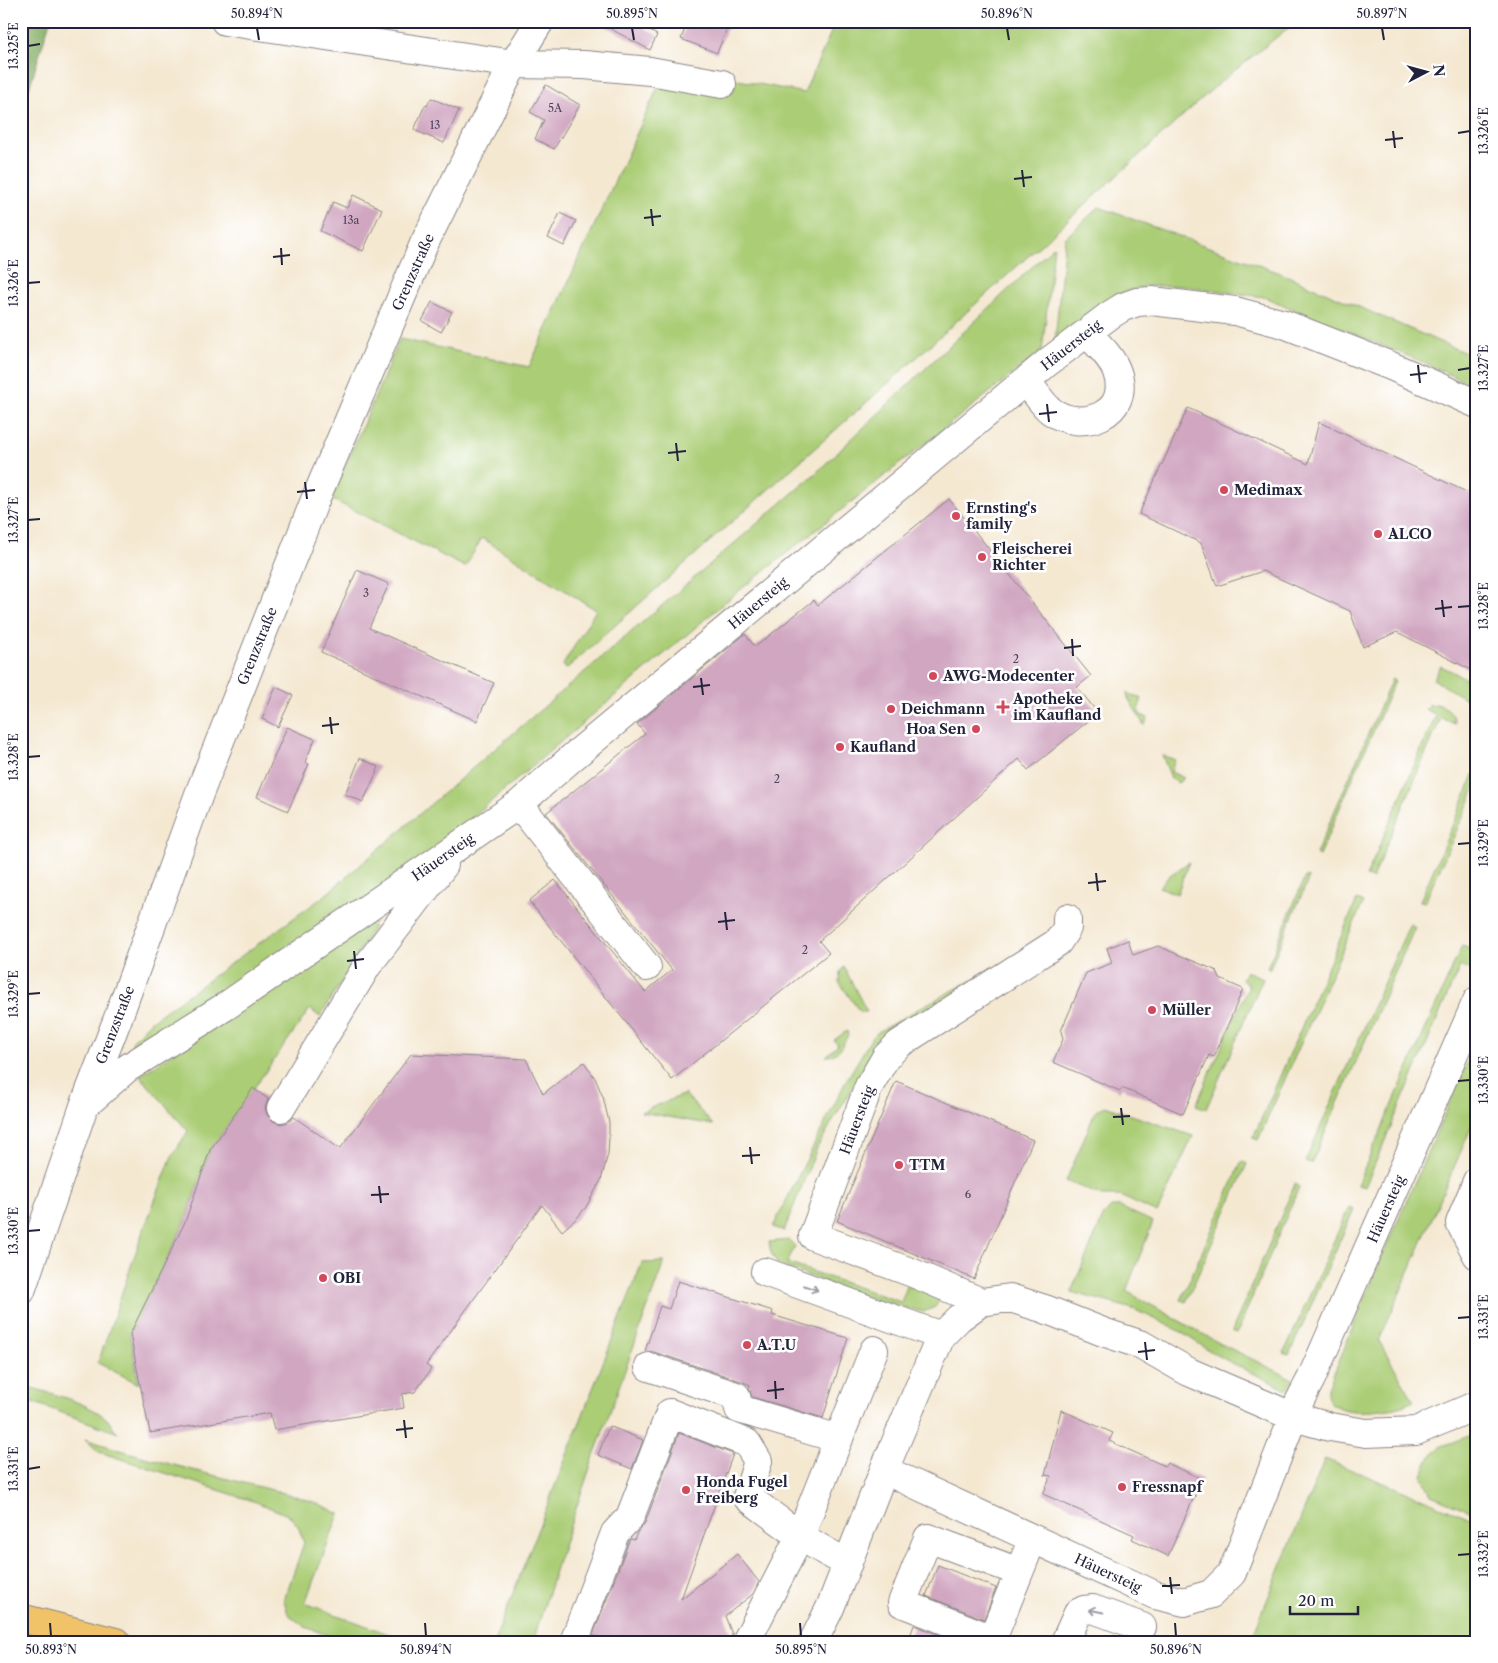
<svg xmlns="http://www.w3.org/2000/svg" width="1498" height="1663" font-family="'Libre Caslon Text',serif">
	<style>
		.green { fill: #abcd76; stroke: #667858 }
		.forest { fill: #88b067; stroke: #556951 }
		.building { fill: #d0a6c1 }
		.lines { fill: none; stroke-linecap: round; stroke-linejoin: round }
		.minor-casing { stroke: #8b8586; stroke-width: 30 }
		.major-casing { stroke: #8b8586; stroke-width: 30 }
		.minor { stroke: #fff; stroke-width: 28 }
		.major { stroke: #f1c369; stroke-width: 28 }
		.oneway { stroke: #9c9ca7 }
		.ticks { fill: none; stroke: #22223b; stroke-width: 2 }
		.poi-dot { fill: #d1495b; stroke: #fff; stroke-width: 2 }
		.labels { text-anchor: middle; stroke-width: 5; stroke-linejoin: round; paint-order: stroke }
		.number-label { font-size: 11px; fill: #4e435c }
		.street-label { font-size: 14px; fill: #22223b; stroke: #fff }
		.poi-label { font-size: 14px; font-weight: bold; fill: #22223b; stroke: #fff; text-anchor: start }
		.neatline { fill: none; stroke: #22223b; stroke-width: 2 }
		.ticks-label { font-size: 12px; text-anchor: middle; fill: #22223b }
	</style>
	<rect width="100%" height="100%" fill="#fff"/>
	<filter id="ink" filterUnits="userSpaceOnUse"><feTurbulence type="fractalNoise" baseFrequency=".02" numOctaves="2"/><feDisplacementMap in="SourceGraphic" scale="10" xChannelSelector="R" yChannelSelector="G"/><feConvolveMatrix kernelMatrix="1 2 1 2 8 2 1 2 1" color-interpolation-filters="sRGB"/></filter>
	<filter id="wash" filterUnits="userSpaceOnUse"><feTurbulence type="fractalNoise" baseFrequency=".0096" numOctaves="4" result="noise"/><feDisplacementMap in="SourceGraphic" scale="20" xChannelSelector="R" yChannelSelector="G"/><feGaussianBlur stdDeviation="1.12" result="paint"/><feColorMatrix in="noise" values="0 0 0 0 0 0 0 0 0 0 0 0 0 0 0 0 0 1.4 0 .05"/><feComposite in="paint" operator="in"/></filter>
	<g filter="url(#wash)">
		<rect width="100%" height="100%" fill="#f4e8d1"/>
		<path class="green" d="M836 21H1297L1219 83 894 378 566 669 563 665 596 610 482 538 465 567 331 499 400 339 529 367 668 66 804 93Z
			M1099 207 1283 274 1477 358V387L1420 361 1264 297 1183 286H1146L1115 295 1055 341 1065 238Z
			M1054 246 1042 351 730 598 362 911 130 1053 133 1040 150 1022 323 897 816 473Z
			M1441 666 1477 684V706L1433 679Z
			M1392 679 1395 681 1319 856 1316 854Z
			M1127 693 1142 699 1138 710 1141 715 1148 718 1145 724 1144 725 1128 698Z
			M1436 704C1447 707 1454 712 1455 724L1441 718 1372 879 1366 877 1436 715 1425 709 1429 705Z
			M1162 755 1175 760 1171 772 1184 778 1178 783 1171 778Z
			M1477 768V784L1425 902 1420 901Z
			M1189 862 1177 894 1159 887 1170 875Z
			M1305 877 1309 878 1269 970 1267 968Z
			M1357 900 1363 903 1258 1140 1253 1138Z
			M369 923 374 927 320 1017 310 1009 210 1150 185 1222 130 1334 139 1384 98 1363 142 1234 172 1156 188 1131 140 1076 324 946Z
			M1410 923 1415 927 1311 1164 1305 1162Z
			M1462 946 1473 950 1476 959 1474 970 1460 966 1365 1187 1357 1185Z
			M1009 961 882 1042 871 1055 817 1148 784 1231 773 1227 846 1081 871 1039 878 1032 925 1005Z
			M844 967 867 1012H860L839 982 840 972Z
			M1246 971 1263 978 1206 1109 1196 1105 1249 985 1242 980Z
			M847 1031 848 1035C843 1044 838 1057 826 1056L838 1045 834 1040Z
			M1477 1041V1114L1379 1341 1414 1401C1408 1403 1402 1407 1395 1408 1379 1411 1336 1417 1328 1398 1327 1396 1327 1393 1327 1390L1389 1240Z
			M685 1094 713 1125 641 1112Z
			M1105 1106 1193 1136 1157 1213 1120 1196H1102L1066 1181 1096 1110Z
			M1242 1161 1247 1164 1186 1302 1181 1300Z
			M1295 1184 1299 1187 1237 1333 1232 1331Z
			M1111 1207H1120L1153 1222 1126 1291 1219 1343 1295 1380 1287 1390 1218 1356 1179 1331 1153 1318 1133 1309 1071 1292 1104 1215Z
			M1349 1207 1354 1209 1289 1355 1284 1353Z
			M789 1240 795 1246 787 1263 901 1302 908 1284 941 1298 935 1307 923 1312 876 1300 778 1265 771 1253 769 1242Z
			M664 1262 593 1459 558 1561 533 1642H494L642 1263Z
			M21 1385C46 1392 89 1402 108 1420 112 1424 114 1429 118 1433L21 1398Z
			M1477 1433V1514L1431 1495 1422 1475 1432 1454 1442 1446Z
			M85 1439C140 1457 196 1471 252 1485 279 1492 315 1499 339 1514L305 1603 410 1642H346L305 1627 288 1614 284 1600 304 1543 298 1526 290 1516 256 1502 99 1452Z
			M1325 1459 1477 1521V1642H1250Z"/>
		<path class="forest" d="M21 21H50L21 114Z"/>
		<g id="blocks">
			<path class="building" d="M596 21H632L657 35 650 50Z
				M688 21H730L717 53 681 39Z
				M546 85 580 105 554 149 535 139 544 120 530 112Z
				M431 98 459 110 444 143 414 130 425 105 427 106Z
				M353 195 382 209 363 251 320 231 333 202 347 208Z
				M560 213 576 221 564 246 548 238Z
				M432 302 452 312 441 332 422 321Z
				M1188 408 1308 464 1319 422 1477 497V673L1397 632 1363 647 1350 611 1263 571 1217 586 1201 543 1139 514Z
				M949 499 1091 676 1077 687 1098 713 1028 770 1019 759 819 941 829 953 672 1080 529 901 555 880 645 992 672 970 546 813 645 734 637 724 745 634 755 647 814 600 818 605Z
				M357 570 389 584 369 628 494 683 477 721 321 652Z
				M276 687 293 695 278 727 262 719Z
				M287 727 315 739 305 762 309 764 288 811 257 797Z
				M360 758 379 767 363 802 345 794Z
				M1128 940 1133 955 1158 946 1217 971 1220 979 1243 989 1214 1057 1209 1055 1183 1114 1122 1088 1120 1091 1053 1062 1063 1039 1061 1031 1086 973 1112 963 1107 948Z
				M411 1054 526 1059 543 1094 584 1062 595 1078 603 1097 609 1122V1137L608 1154 601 1180 586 1207 577 1218 562 1231 542 1205 426 1365 431 1369 415 1392 402 1394 404 1408 274 1430 270 1413 150 1433 130 1334 185 1222 210 1150 253 1088 268 1099 265 1108 267 1115 273 1121 281 1124 288 1122 294 1117 340 1149Z
				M896 1081 1033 1140 974 1279 837 1221Z
				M678 1281 773 1311 772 1315 848 1338 823 1418 752 1397 749 1388 750 1385 741 1381 654 1352 645 1351 660 1306 669 1309Z
				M1061 1410 1113 1433 1109 1441 1165 1466 1167 1463 1202 1479 1168 1556 1132 1539 1134 1535 1043 1494 1051 1476 1045 1475Z
				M609 1426 643 1440 632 1469 598 1455Z
				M679 1433 733 1454 681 1599 737 1554 759 1582 753 1594 725 1616 732 1634 731 1642H611L593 1635 629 1541 631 1539 634 1540 637 1533 645 1523Z
				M938 1565 996 1588 984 1619 926 1596Z
				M914 1625 957 1642H908Z"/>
		</g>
	</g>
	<g filter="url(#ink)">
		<use href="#blocks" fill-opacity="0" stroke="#8b8586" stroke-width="1"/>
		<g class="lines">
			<g class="minor-casing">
				<path id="minor" d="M225 21 514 64 584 65 650 71 722 84
					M1026 381C1034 390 1042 404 1051 411 1081 433 1132 415 1117 372 1112 357 1098 345 1087 333
					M519 804 647 967
					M84 1106 126 1069 226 1006 519 804 574 756 1048 362 1110 315 1123 307 1137 302 1152 301 1235 311 1284 324 1391 366 1477 404
					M281 1108 367 966 444 865
					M1477 1181 1460 1223 1477 1255
					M765 1272 941 1336
					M21 1291 84 1106 118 1018 199 794 315 500 424 244 514 63 540 21
					M981 1302 913 1273 813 1236 869 1086 886 1057 899 1044 1058 942 1067 928V918
					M649 1367 736 1396 739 1409 839 1439
					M884 1470 1155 1595 1184 1602 1211 1594 1232 1573 1299 1402 1311 1379 1477 1001
					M992 1639 902 1603 928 1538 1019 1572
					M574 1642 615 1533 630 1517 670 1413 747 1443 758 1461 747 1497C780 1521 811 1546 848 1563
					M746 1642 800 1536 874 1350
					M813 1642 830 1608 884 1470 941 1336 959 1318 981 1302 1010 1298 1045 1309 1103 1332 1142 1345 1189 1372 1294 1417 1330 1427 1366 1433 1416 1431 1477 1405
					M991 1642 1026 1555
					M1065 1642 1078 1613 1084 1610 1093 1609 1142 1627"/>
			</g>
			<g class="major-casing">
				<path id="major" d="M21 1618 116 1642"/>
			</g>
			<use href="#minor" class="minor"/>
			<use href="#major" class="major"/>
		</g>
		<defs><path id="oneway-shaft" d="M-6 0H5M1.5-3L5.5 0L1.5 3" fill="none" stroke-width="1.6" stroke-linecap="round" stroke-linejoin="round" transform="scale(1.25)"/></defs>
		<g class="oneway">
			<use href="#oneway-shaft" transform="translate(811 1288) rotate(20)"/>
			<use href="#oneway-shaft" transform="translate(1096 1611) rotate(-168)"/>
		</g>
	</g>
	<path class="ticks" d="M257 28 259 40M632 28 634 40M1007 28 1009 40M1382 28 1384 40M28 46 40 44M1393 131 1395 148M1458 133 1470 131M1385 140 1403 138M1022 170 1024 187M1014 179 1032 177M651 209 653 226M644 218 661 216M281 248 282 265M273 257 290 255M28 283 40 282M1418 365 1420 383M1458 370 1470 368M1410 375 1427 373M1047 404 1049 422M1039 414 1057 412M676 443 678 461M668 453 686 451M305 482 307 499M297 492 315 490M28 520 40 519M1442 600 1444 617M1458 607 1470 606M1435 609 1452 607M1072 639 1073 656M1064 648 1081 646M701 678 703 695M693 687 710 685M330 717 332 734M322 726 339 724M28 757 40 756M1458 844 1470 843M1096 873 1098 891M1088 883 1106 881M725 912 727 930M718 922 735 920M354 951 356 969M347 961 364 959M28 994 40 993M1458 1081 1470 1080M1121 1108 1123 1125M1113 1117 1130 1116M750 1147 752 1164M742 1156 760 1155M379 1186 381 1203M371 1195 389 1194M28 1231 40 1230M1458 1318 1470 1317M1145 1342 1147 1360M1138 1352 1155 1350M775 1381 776 1399M767 1391 784 1389M404 1420 406 1438M396 1430 413 1428M28 1469 40 1467M1458 1555 1470 1554M1170 1577 1172 1594M1162 1586 1180 1585M50 1623 51 1636M425 1623 426 1636M800 1623 801 1636M1175 1623 1176 1636"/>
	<g class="poi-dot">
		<circle cx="1224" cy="490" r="5"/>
		<circle cx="956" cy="516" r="5"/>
		<circle cx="1378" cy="534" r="5"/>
		<circle cx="982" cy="557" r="5"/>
		<circle cx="933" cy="676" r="5"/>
		<path d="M1000.5 699.5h5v5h5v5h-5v5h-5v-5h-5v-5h5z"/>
		<circle cx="891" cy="709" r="5"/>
		<circle cx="976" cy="729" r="5"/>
		<circle cx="840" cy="747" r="5"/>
		<circle cx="1152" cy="1010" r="5"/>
		<circle cx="899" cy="1165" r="5"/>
		<circle cx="323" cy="1278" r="5"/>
		<circle cx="747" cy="1345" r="5"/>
		<circle cx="1122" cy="1487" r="5"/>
		<circle cx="686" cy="1490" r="5"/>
	</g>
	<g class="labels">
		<g class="number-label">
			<text x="555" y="112">5A</text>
			<text x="435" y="129">13</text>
			<text x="351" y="224">13a</text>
			<text x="366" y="597">3</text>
			<text x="1016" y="663">2</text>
			<text x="777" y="783">2</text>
			<text x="805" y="954">2</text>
			<text x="968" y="1198">6</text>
		</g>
		<g class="street-label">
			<text transform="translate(413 272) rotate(-66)" y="5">Grenzstraße</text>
			<text transform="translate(1071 345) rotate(-38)" y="5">Häuersteig</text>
			<text transform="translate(758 603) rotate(-40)" y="5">Häuersteig</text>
			<text transform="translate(257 646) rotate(-68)" y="5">Grenzstraße</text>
			<text transform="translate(443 857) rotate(-35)" y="5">Häuersteig</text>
			<text transform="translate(115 1025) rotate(-69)" y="5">Grenzstraße</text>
			<text transform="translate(857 1120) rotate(-69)" y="5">Häuersteig</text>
			<text transform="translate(1386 1209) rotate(-66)" y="5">Häuersteig</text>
			<text transform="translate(1108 1573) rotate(25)" y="5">Häuersteig</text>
		</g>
		<g class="poi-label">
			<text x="1234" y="495">Medimax</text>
			<text x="966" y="513">Ernsting's<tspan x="966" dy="16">family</tspan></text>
			<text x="1388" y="539">ALCO</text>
			<text x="992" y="554">Fleischerei<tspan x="992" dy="16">Richter</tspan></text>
			<text x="943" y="681">AWG-Modecenter</text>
			<text x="1013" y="704">Apotheke<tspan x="1013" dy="16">im Kaufland</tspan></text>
			<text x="901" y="714">Deichmann</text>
			<text x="966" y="734" text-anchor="end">Hoa Sen</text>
			<text x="850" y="752">Kaufland</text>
			<text x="1162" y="1015">Müller</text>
			<text x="909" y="1170">TTM</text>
			<text x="333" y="1283">OBI</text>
			<text x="757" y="1350">A.T.U</text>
			<text x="696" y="1487">Honda Fugel<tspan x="696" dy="16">Freiberg</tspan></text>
			<text x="1132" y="1492">Fressnapf</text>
		</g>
	</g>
	<rect width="1498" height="1663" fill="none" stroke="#fff" stroke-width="55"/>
	<g transform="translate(1426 72) rotate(84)" stroke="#ffffff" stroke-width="4" paint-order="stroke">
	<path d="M0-4L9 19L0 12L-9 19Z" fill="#22223b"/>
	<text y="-8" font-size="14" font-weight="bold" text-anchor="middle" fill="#22223b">N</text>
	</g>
	<path d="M1290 1606v8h68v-8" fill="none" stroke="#22223b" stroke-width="2.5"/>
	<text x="1298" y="1606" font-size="15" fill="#22223b" stroke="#ffffff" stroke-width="4" paint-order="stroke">20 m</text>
	<rect x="28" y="28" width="1442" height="1608" class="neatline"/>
	<g class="ticks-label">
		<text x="257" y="18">50.894°N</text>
		<text x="632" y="18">50.895°N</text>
		<text x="1007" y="18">50.896°N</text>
		<text x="1382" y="18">50.897°N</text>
		<text transform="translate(14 46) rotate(-90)" y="4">13.325°E</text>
		<text transform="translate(1484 131) rotate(-90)" y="4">13.326°E</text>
		<text transform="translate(14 283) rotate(-90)" y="4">13.326°E</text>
		<text transform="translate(1484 368) rotate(-90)" y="4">13.327°E</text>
		<text transform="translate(14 520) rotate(-90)" y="4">13.327°E</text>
		<text transform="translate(1484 606) rotate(-90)" y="4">13.328°E</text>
		<text transform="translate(14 757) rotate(-90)" y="4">13.328°E</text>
		<text transform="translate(1484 843) rotate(-90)" y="4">13.329°E</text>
		<text transform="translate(14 994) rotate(-90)" y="4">13.329°E</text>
		<text transform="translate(1484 1080) rotate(-90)" y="4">13.330°E</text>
		<text transform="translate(14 1231) rotate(-90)" y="4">13.330°E</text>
		<text transform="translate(1484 1317) rotate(-90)" y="4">13.331°E</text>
		<text transform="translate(14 1469) rotate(-90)" y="4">13.331°E</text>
		<text transform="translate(1484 1554) rotate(-90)" y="4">13.332°E</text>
		<text x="51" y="1654">50.893°N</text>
		<text x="426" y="1654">50.894°N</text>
		<text x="801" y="1654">50.895°N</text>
		<text x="1176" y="1654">50.896°N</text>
	</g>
</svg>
